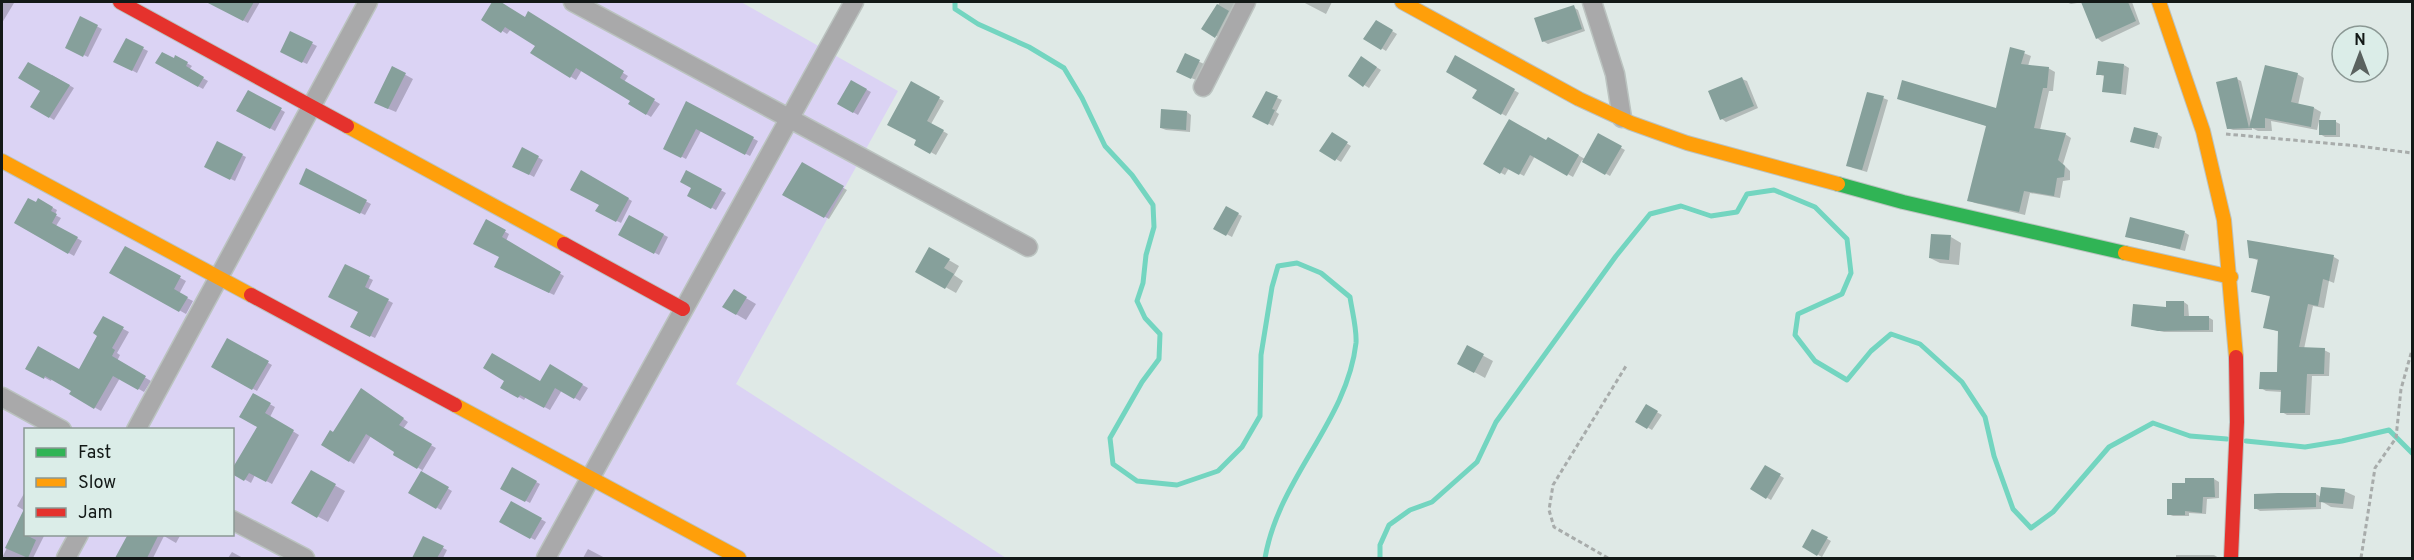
<svg xmlns="http://www.w3.org/2000/svg" width="2414" height="560" font-family="Overpass,sans-serif">
	<style>
		.green { fill: #dbd3f4; fill-rule: evenodd }
		.shadow { fill: #0003 }
		.lines { fill: none; stroke-linecap: round; stroke-linejoin: round }
		.stream { stroke: #73d5c0; stroke-width: 5 }
		.building { fill: #86a09b }
		.street-casing { stroke: #bbc3c0; stroke-width: 21 }
		.fast-casing { stroke: #bbc3c0; stroke-width: 16 }
		.slow-casing { stroke: #bbc3c0; stroke-width: 16 }
		.jam-casing { stroke: #bbc3c0; stroke-width: 16 }
		.path { stroke: #a8acab; stroke-width: 3; stroke-dasharray: 4.5 3; stroke-linecap: butt }
		.street { stroke: #a9a9aa; stroke-width: 18 }
		.fast { stroke: #30b455; stroke-width: 14 }
		.slow { stroke: #ff9f0a; stroke-width: 14 }
		.jam { stroke: #e5322d; stroke-width: 14 }
	</style>
	<rect width="100%" height="100%" fill="#dfe9e6"/>
	<path class="green" d="M2 2H741L898 91 736 384 1006 558H2ZM26 430H232V534H26Z"/>
	<path class="shadow" d="M2 2 14 3 2 23Z
		M225 2H260L248 23 221 8Z
		M494 2H498L525 18 528 13 628 76 624 82 660 104 651 117 630 104 632 100 582 70 576 80 532 52 537 45 511 29 507 34 483 19Z
		M1220 2H1242L1223 40 1203 28Z
		M1303 2H1332L1326 14Z
		M2066 2H2132L2140 24 2102 42 2097 38 2083 2 2071 4Z
		M1573 7 1578 10 1585 31 1548 44 1543 41Z
		M81 18 102 29 88 57 69 48Z
		M1377 22 1397 34 1386 51 1366 38Z
		M291 33 317 46 307 64 286 54Z
		M126 40 148 51 137 73 120 64Z
		M2011 48 2031 56 2028 66 2048 68 2055 72 2053 91H2049L2040 130 2065 134 2071 138 2063 164 2070 171V180L2063 181 2060 198 2030 193 2025 215 1975 203 1969 200 1987 126 1898 98 1997 110Z
		M1185 55 1204 64 1196 80 1182 74Z
		M176 57 192 66 189 70 208 81 203 89 157 63 174 60Z
		M1456 57 1519 93 1506 116 1474 98 1479 89Z
		M1362 58 1381 70 1369 88 1350 76Z
		M2099 63 2124 65 2129 68 2126 95 2104 91 2106 77 2098 74Z
		M393 68 413 79 396 112 384 107Z
		M2297 74 2304 78 2298 105 2314 108 2321 112 2317 130 2271 121 2272 131H2258L2252 128V130H2233L2228 128 2237 79 2241 81 2252 126Z
		M52 75 74 88 54 120 32 106Z
		M1742 79 1747 81 1758 108 1726 122 1722 119Z
		M852 82 871 92 858 115 839 104Z
		M911 83 944 101 931 124 948 134 936 155 916 144 918 140Z
		M249 92 285 112 275 131 238 110Z
		M1266 93 1282 100 1276 112 1279 114 1273 126 1254 116Z
		M1883 98 1888 100 1867 172 1853 168 1848 165Z
		M687 103 758 141 750 156 701 131 686 159 665 148Z
		M1187 112 1191 115 1190 132 1166 130 1161 128Z
		M2336 122 2340 124V137H2325L2320 134Z
		M1332 134 1351 146 1341 162 1321 150Z
		M2157 134 2162 137 2159 149 2132 141Z
		M1598 135 1625 150 1610 176 1582 160 1573 177 1535 156 1524 176 1509 168 1505 175 1485 164 1547 143 1549 139 1585 159Z
		M218 143 246 157 235 181 211 169Z
		M523 149 543 160 534 177 514 166Z
		M802 164 847 190 829 219 784 195Z
		M307 170 371 204 365 215 305 186Z
		M581 172 632 201 621 223 597 211 601 205Z
		M687 172 726 193 716 210 689 195 693 188Z
		M38 200 57 210 55 215 61 218 56 226 82 241 74 256 16 222Z
		M1226 208 1242 216 1232 237 1215 228Z
		M629 217 668 237 659 255 620 234Z
		M486 221 509 234 506 241 564 276 554 295 500 269 501 257Z
		M2184 232 2189 235 2185 251 2127 236Z
		M1951 237 1961 243 1959 265 1940 263 1930 258Z
		M2249 242 2334 257 2339 260 2334 283 2329 281 2324 308 2313 306 2304 349 2324 350 2330 353 2329 376H2312L2310 415H2287L2282 412V392L2266 391 2261 388 2278 374 2280 332 2265 327 2271 297 2253 291 2259 261 2250 257Z
		M126 248 186 281 179 294 193 301 186 314 112 273Z
		M930 249 959 266 954 275 963 281 956 293 917 271Z
		M345 266 373 280 368 290 393 303 375 338 352 327 360 312Z
		M734 291 756 304 746 320 724 307Z
		M2184 302 2188 305 2189 317H2208L2213 320V332H2164L2133 325Z
		M103 318 129 332 117 353 120 355 117 361 151 381 144 392 120 378 101 411 71 394 73 390 52 378 51 381 27 368 80 371 99 335Z
		M228 340 272 365 257 391 213 366Z
		M1467 347 1493 361 1485 378 1469 369Z
		M550 367 588 388 580 401 562 390 550 410 526 397 524 400 502 387 541 383Z
		M366 393 408 422 403 429 436 448 421 473 452 491 441 510 410 492 422 470 395 454 396 452 371 436 354 464 323 444Z
		M253 395 275 407 270 417 299 435 272 484 255 475 251 483 232 472 259 426Z
		M1646 406 1662 415 1652 430 1637 421Z
		M1765 467 1784 478 1771 500 1752 489Z
		M512 469 540 484 530 503 502 488Z
		M311 472 345 491 328 522 293 503Z
		M2214 479 2219 482V498L2207 499 2206 514 2189 513V516H2173L2168 514Z
		M26 490V534H45L33 558H2L25 511 17 506Z
		M2344 491 2355 496 2353 509 2331 507 2321 501V509L2260 511 2255 508 2316 494 2321 497Z
		M512 503 546 522 535 540 501 522Z
		M1813 531 1831 541 1822 557 1804 547Z
		M129 534H181L176 543 164 536 153 558H117Z
		M424 538 447 550 443 558H414Z
		M588 549 605 558H583Z
		M232 552 243 558H228Z
		M2176 555H2214L2219 558H2176Z"/>
	<g class="lines">
		<path class="stream" d="M955 2V9L978 24 1029 47 1064 68 1082 98 1105 146 1132 175 1153 205 1154 227 1146 255 1143 283 1137 301 1145 318 1160 334 1159 359 1142 382 1110 438 1113 464 1137 481 1177 485 1218 471 1242 447 1260 416 1261 355 1272 287 1278 266 1297 263 1321 273 1350 297C1352 311 1357 329 1356 343 1347 422 1279 477 1265 558
			M2246 441 2305 447 2342 441 2389 430 2412 453
			M1380 558V545L1389 525 1410 510 1432 502 1477 462 1496 422 1616 256 1650 214 1681 206 1711 216 1737 212 1747 194 1774 190 1815 207 1847 239 1851 273 1842 294 1798 314 1795 335 1815 361 1847 380 1871 351 1891 334 1920 344 1962 382 1985 417 1994 456 2013 509 2031 528 2053 512 2109 447 2153 423 2190 436 2227 439"/>
	</g>
	<path class="building" d="M206 2H254L243 21Z
		M492 2H501L525 17 528 11 624 71 620 78 655 99 646 115 628 104 630 101 576 68 570 78 530 53 535 46 505 27 501 33 481 20Z
		M2081 2H2128L2136 21 2096 39Z
		M1217 4 1229 11 1215 38 1201 29Z
		M1574 5 1582 29 1542 42 1534 18Z
		M80 16 98 25 83 57 65 48Z
		M1376 20 1393 30 1381 50 1363 39Z
		M290 31 313 42 302 63 280 52Z
		M126 38 144 47 132 71 113 62Z
		M2010 47 2025 51 2021 64 2049 67 2047 88H2043L2034 128 2066 133 2058 160 2065 166 2064 177 2057 178 2054 196 2024 191 2019 212 1967 201 1986 126 1897 99 1902 80 1996 108Z
		M162 52 174 58 175 55 188 62 186 66 204 77 198 87 155 63Z
		M1185 53 1200 60 1191 79 1176 72Z
		M1455 55 1515 89 1501 115 1472 98 1477 90 1446 72Z
		M1361 56 1377 67 1363 87 1348 76Z
		M2098 61 2124 64 2121 94 2102 92 2104 75H2096Z
		M28 62 70 85 49 118 30 107 40 91 18 78Z
		M2265 65 2298 73 2291 102 2314 107 2311 127 2265 118V128H2249Z
		M392 66 406 73 388 109 374 103Z
		M1742 77 1754 106 1720 120 1708 91Z
		M2237 77 2249 128 2227 129 2216 82Z
		M851 80 867 89 853 113 837 104Z
		M911 81 940 97 927 121 944 130 930 154 914 145 916 140 887 125Z
		M248 90 282 108 270 129 236 111Z
		M1266 91 1278 96 1272 109 1275 110 1268 125 1252 117Z
		M1867 92 1884 96 1862 170 1846 166Z
		M686 101 754 137 745 155 696 129 681 158 663 149Z
		M1161 109 1187 111 1186 130 1160 128Z
		M1509 119 1546 140 1548 137 1579 155 1567 176 1530 155 1519 175 1504 167 1500 174 1483 164Z
		M2319 120H2336V135H2319Z
		M2134 127 2158 133 2154 148 2130 142Z
		M1332 132 1348 142 1335 161 1319 151Z
		M1598 133 1622 146 1605 175 1582 162Z
		M217 141 243 154 230 180 204 167Z
		M522 147 539 156 529 175 512 167Z
		M802 162 844 186 824 218 782 195Z
		M306 168 367 200 360 214 299 184Z
		M581 170 629 198 616 222 595 211 599 205 570 190Z
		M686 170 722 189 711 209 687 196 691 188 680 182Z
		M28 198 36 202 38 198 53 207 51 211 57 214 52 223 78 237 68 254 14 223Z
		M1226 206 1239 213 1226 236 1213 229Z
		M629 215 664 234 654 254 618 235Z
		M2130 217 2185 231 2180 249 2125 237Z
		M486 219 506 230 502 237 561 272 549 293 494 267 499 257 473 244Z
		M1931 234 1951 235 1949 260 1929 258Z
		M2247 240 2334 255 2329 281 2323 279 2318 306 2308 304 2299 347 2325 348 2324 374H2307L2305 413H2280L2281 390 2259 389 2260 372H2277L2278 331 2263 328 2270 296 2251 292 2258 259 2249 258Z
		M125 246 181 276 174 289 188 297 179 312 109 273Z
		M929 247 950 259 944 268 954 274 945 289 915 272Z
		M345 264 370 276 365 287 389 299 370 337 350 327 358 312 328 297Z
		M734 289 747 297 736 315 722 307Z
		M2166 301H2184V316H2209V330L2158 331 2131 326 2133 304 2166 307Z
		M103 316 124 327 112 348 115 350 112 356 146 376 138 390 113 376 94 409 69 394 71 391 45 376 44 379 25 369 38 346 79 369 97 336 93 333Z
		M227 338 269 361 252 390 211 367Z
		M1467 345 1484 354 1474 373 1457 364Z
		M492 353 540 381 550 364 583 384 574 399 555 388 544 408 520 395 518 398 500 388 504 381 483 368Z
		M361 388 404 418 399 425 432 444 417 469 393 455 394 452 366 434 349 462 321 445 330 430 333 432Z
		M253 393 271 403 265 413 294 430 266 482 249 473 244 481 232 474V469L257 427 239 417Z
		M1646 404 1658 411 1647 429 1635 422Z
		M1765 465 1781 474 1766 499 1750 489Z
		M512 467 537 481 525 502 500 489Z
		M311 470 336 484 317 518 291 503Z
		M421 471 449 487 436 509 408 493Z
		M2185 478H2214L2215 497H2203L2202 513 2185 511V515H2167V499H2172V483H2185Z
		M2321 487 2345 489 2343 504 2319 502Z
		M2278 493H2316V507L2254 509V494Z
		M511 501 542 518 530 539 499 522Z
		M26 505V535L36 540 28 558 5 548Z
		M1812 529 1828 537 1817 556 1802 547Z
		M128 534H159L147 558H115Z
		M423 536 444 546 437 558H412Z"/>
	<g class="lines">
		<g class="street-casing">
			<path id="street" d="M573 2 1028 247
				M1592 2 1615 74 1622 118
				M1203 87 1246 2
				M2 397 62 430
				M136 430 368 2
				M232 520 305 558
				M66 558 79 534
				M546 558 854 2"/>
		</g>
		<g class="fast-casing">
			<path id="fast" d="M1838 184 1903 202 2125 253"/>
		</g>
		<g class="slow-casing">
			<path id="slow" d="M1402 2 1579 99 1631 123 1687 143 1838 184
				M2159 2 2203 131 2224 220 2236 357
				M347 126 564 244
				M2 161 251 295
				M2125 253 2231 277
				M455 405 739 558"/>
		</g>
		<g class="jam-casing">
			<path id="jam" d="M120 2 347 126
				M564 244 683 309
				M251 295 455 405
				M2231 558 2237 422 2236 357"/>
		</g>
		<path class="path" d="M2226 134 2358 146 2412 153
			M1608 558 1554 527 1549 510 1553 485 1626 366
			M2361 558 2375 468 2396 438 2401 389 2412 350"/>
		<use href="#street" class="street"/>
		<use href="#fast" class="fast"/>
		<use href="#slow" class="slow"/>
		<use href="#jam" class="jam"/>
	</g>
	<rect width="2414" height="560" fill="none" stroke="#131917" stroke-width="6"/>
	<rect x="24" y="428" width="210" height="108" fill="#dbede8" stroke="#8b9894" stroke-width="1.5"/>
	<rect x="36" y="448" width="30" height="9" fill="#30b455" stroke="#8b9894" stroke-width="1.5"/>
	<text x="78" y="458" font-size="18" fill="#131917">Fast</text>
	<rect x="36" y="478" width="30" height="9" fill="#ff9f0a" stroke="#8b9894" stroke-width="1.5"/>
	<text x="78" y="488" font-size="18" fill="#131917">Slow</text>
	<rect x="36" y="508" width="30" height="9" fill="#e5322d" stroke="#8b9894" stroke-width="1.5"/>
	<text x="78" y="518" font-size="18" fill="#131917">Jam</text>
	<g transform="translate(2360 54)"><circle r="28" fill="#dbede8" stroke="#8b9894" stroke-width="1.5"/>
	<path d="M0-4.5L10 22L0 15L-10 22Z" fill="#5a625f"/>
	<text y="-9" font-size="16" font-weight="bold" text-anchor="middle" fill="#131917">N</text>
	</g>
</svg>
